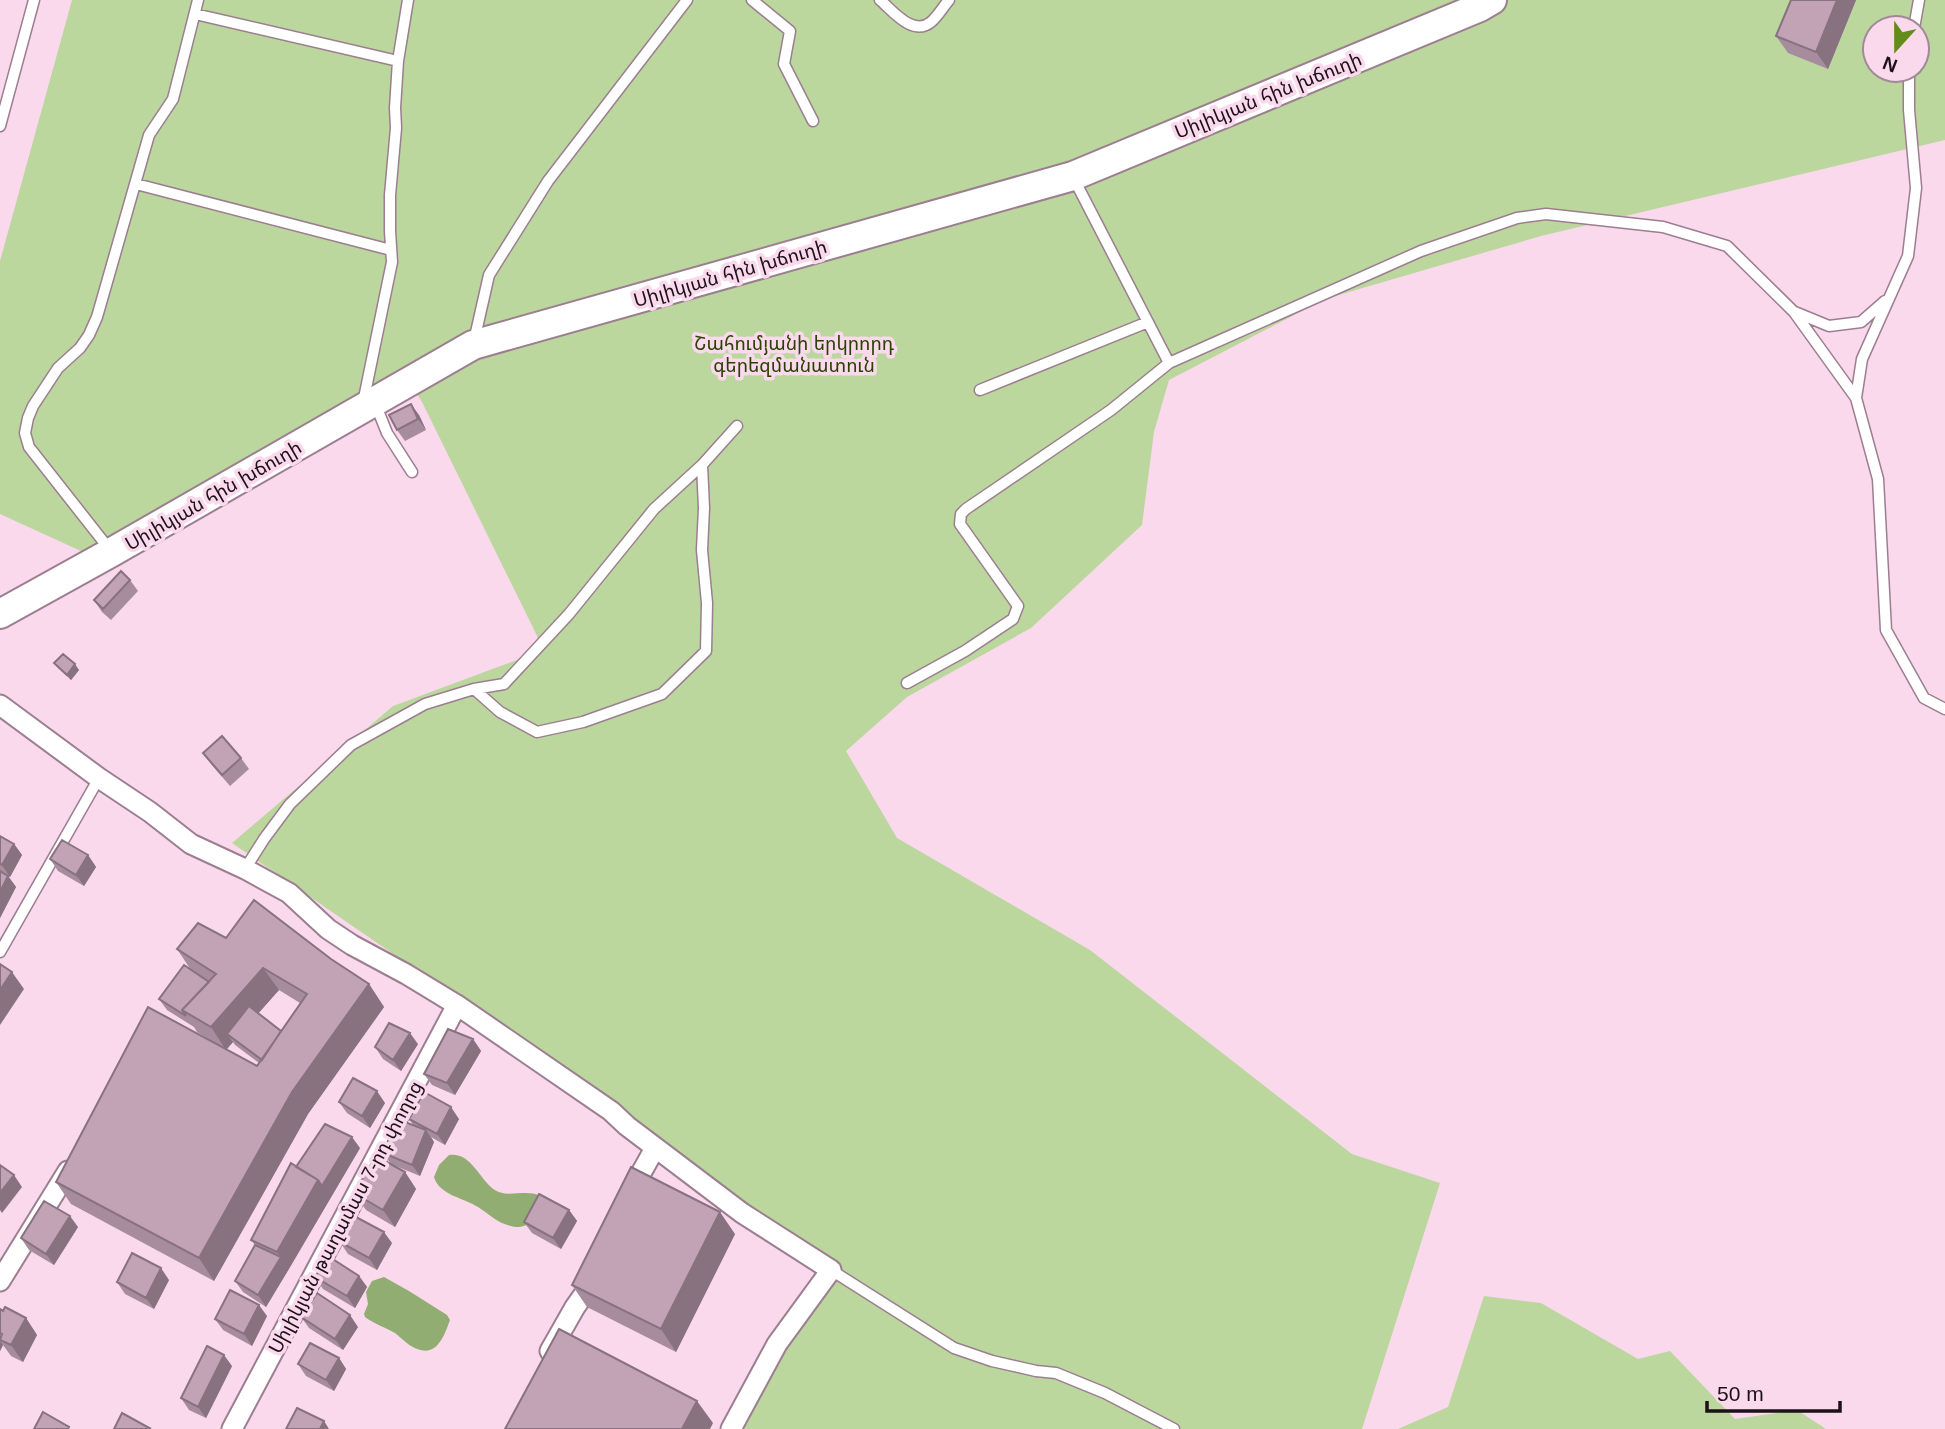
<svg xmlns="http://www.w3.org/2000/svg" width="1945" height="1429" font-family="Helvetica,'Noto Sans Armenian',sans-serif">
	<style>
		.green { fill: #bbd79e; fill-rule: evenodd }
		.forest { fill: #91ad72 }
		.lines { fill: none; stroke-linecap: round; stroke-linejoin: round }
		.lane-casing { stroke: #9c7e90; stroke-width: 13 }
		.street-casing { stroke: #9c7e90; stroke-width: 23 }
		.secondary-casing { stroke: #9c7e90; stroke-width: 32 }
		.lane { stroke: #fff; stroke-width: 10 }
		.street { stroke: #fff; stroke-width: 19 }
		.secondary { stroke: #fff; stroke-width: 28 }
		.wall { fill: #a78c9d; fill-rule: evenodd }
		.shaded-wall { fill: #88727f }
		.building { fill: #c2a3b6; stroke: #88727f; stroke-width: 2 }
		.labels { text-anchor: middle; stroke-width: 7; stroke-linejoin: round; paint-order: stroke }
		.street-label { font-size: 19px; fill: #1d1118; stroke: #fad9ed }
		.park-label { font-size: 19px; fill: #2a4200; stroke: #fad9ed }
	</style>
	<rect width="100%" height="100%" fill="#fad9ed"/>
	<path class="green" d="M72 0H1945V140L1541 236 1325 299 1169 380 1154 432 1142 525 1031 628 907 697 846 751 897 838 1090 950 1352 1154 1440 1183 1362 1429H735L761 1381 832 1280 640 1146 399 958 232 843 393 706 544 650 422 402 401 369 83 552 0 514V261ZM1875 28H1917V70H1875Z
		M1484 1296 1541 1303 1638 1359 1670 1351 1735 1419 1797 1410 1826 1429H1398L1448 1407Z"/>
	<path class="forest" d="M449 1155C470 1152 478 1176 492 1188 506 1200 523 1188 541 1196L527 1225C521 1227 516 1228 511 1226 497 1223 489 1214 478 1207 464 1198 439 1195 434 1177L439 1165Z
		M384 1277 409 1291 447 1315 450 1320C442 1343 433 1361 408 1344 403 1340 399 1336 395 1333 385 1327 374 1324 365 1317L364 1314 368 1304 366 1292 372 1281Z"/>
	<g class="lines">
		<g class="lane-casing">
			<path id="lane" d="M752 0 790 31 784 64 813 121
				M880 0C893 11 913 37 931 22 938 16 943 7 949 0
				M195 14 398 61
				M1914 28 1919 0
				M1909 70V110L1916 188 1908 256 1862 359 1856 398 1878 479 1886 630 1924 698 1945 709
				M0 126 34 0
				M1074 179 1169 363
				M136 184 391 250
				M1795 312 1829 326 1861 322 1885 301
				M474 341 489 275 548 181 687 0
				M980 390 1148 322
				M363 403 392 262 390 231V195L396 128 395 108 398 61 408 0
				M375 403 387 433 412 472
				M110 550 29 447 25 433 28 418 33 406 58 368 80 348 89 335 97 317 149 135 173 99 198 0
				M907 683 965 651 1013 619 1018 606 960 524 961 514 966 509 1111 410 1169 363 1421 251 1517 218 1546 214 1663 227 1727 246 1794 312 1856 398
				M474 689 500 712 537 732 583 722 662 694 706 651 707 603 702 550 704 508 702 465
				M245 869 264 839 290 804 351 745 425 704 474 689 504 684 569 614 654 509 702 465 737 426
				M0 952 99 778
				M831 1270 954 1348 992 1361 1036 1371 1056 1373 1105 1393 1174 1429"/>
		</g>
		<g class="street-casing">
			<path id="street" d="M0 705 99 778 150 812 191 844 245 869 289 893 328 929 352 945 406 974 457 1005 611 1111 627 1126 742 1213 831 1270 777 1344 731 1429
				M632 1197 640 1175 655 1148
				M0 1281 68 1171
				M550 1351 575 1307 595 1279
				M232 1429 457 1005"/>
		</g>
		<g class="secondary-casing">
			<path id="secondary" d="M0 614 112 552 473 345 1073 176 1480 7 1492 0"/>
		</g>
		<use href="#lane" class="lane"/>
		<use href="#street" class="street"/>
		<use href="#secondary" class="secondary"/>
	</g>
	<path class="wall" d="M1791 0H1856L1828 69 1788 53 1776 36Z
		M419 415 426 430 405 441 397 430Z
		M130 580 138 591 111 620 102 612 94 600Z
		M54 663 79 670 71 680 58 668Z
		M203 753 241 758 249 769 230 786 211 764Z
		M0 836 14 844 22 855 10 877 8 876 16 887 0 918Z
		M88 855 96 867 84 886 58 871 50 859Z
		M226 938 331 959 369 984 384 1007 308 1114 214 1281 71 1204 56 1182 223 1048 197 1032 194 1027 167 1010 159 999 191 970 177 949ZM279 990 300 1003 281 1031 258 1013ZM233 1042 235 1045 259 1063 257 1066 226 1050Z
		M473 1039 481 1051 455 1095 432 1085 424 1074Z
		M418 1044 401 1071 383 1059 375 1047Z
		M339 1102 385 1103 370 1128 347 1113Z
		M409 1119H459L445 1145 431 1137 434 1142 420 1176 391 1164 383 1153 414 1126Z
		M360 1148 266 1307 243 1292 235 1281 255 1245 251 1240Z
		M405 1172 416 1189 395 1227 366 1210 354 1193Z
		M569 1210 577 1221 561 1249 532 1233 524 1222Z
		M78 1227 54 1265 29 1250 21 1238Z
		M735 1234 676 1352 587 1307 572 1285Z
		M340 1242 392 1243 377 1270 348 1254Z
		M359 1276 367 1287 355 1308 323 1289 315 1277Z
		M169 1280 154 1309 125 1294 117 1282Z
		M0 1309 26 1318 37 1335 23 1362 11 1356 3 1345 0 1351Z
		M267 1316 252 1346 223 1330 215 1319Z
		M301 1317 358 1327 343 1350 309 1328Z
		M339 1358 346 1369 334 1391 306 1376 298 1364Z
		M232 1366 206 1418 189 1410 181 1398Z"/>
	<path class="shaded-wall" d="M1837 0H1856L1828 69 1816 52Z
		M411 404 419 415 426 430 418 419Z
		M75 664 79 670 71 680 67 675Z
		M14 844 22 855 10 877 2 865Z
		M88 855 96 867 84 886 76 875Z
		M8 876 16 887 0 918V892Z
		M263 968 279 990 235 1040 227 1034 233 1042 226 1050 211 1027Z
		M12 972 24 989 0 1025V990Z
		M369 984 384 1007 308 1114 214 1281 199 1258 292 1092Z
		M410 1033 418 1044 401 1071 393 1060Z
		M473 1039 481 1051 455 1095 447 1083Z
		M377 1091 385 1103 370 1128 362 1116Z
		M451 1107 459 1119 445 1145 437 1134Z
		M426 1130 434 1142 420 1176 412 1165Z
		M352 1137 360 1148 289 1269 277 1252 318 1180Z
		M405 1172 416 1189 395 1227 383 1210Z
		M14 1175 22 1187 2 1213 0 1210V1193Z
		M569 1210 577 1221 561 1249 553 1238Z
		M720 1212 735 1234 676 1352 661 1329Z
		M70 1216 78 1227 54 1265 46 1254Z
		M384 1232 392 1243 377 1270 369 1258Z
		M281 1257 289 1269 266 1307 258 1295Z
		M161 1268 169 1280 154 1309 146 1298Z
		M359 1276 367 1287 355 1308 347 1296Z
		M259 1305 267 1316 252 1346 244 1334Z
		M350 1315 358 1327 343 1350 335 1339Z
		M26 1318 37 1335 23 1362 11 1345Z
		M0 1341 3 1345 0 1351Z
		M224 1355 232 1366 206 1418 198 1407Z
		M339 1358 346 1369 334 1391 326 1380Z
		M697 1401 713 1423 710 1429H682Z
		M324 1421 329 1429H320Z"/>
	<path class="building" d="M1791 0H1837L1816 52 1776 36Z
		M411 404 418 419 397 430 389 415Z
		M121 571 130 580 103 609 94 600Z
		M63 654 75 664 67 675 54 663Z
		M222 736 241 758 222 775 203 753Z
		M0 836 14 844 2 865 0 864Z
		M62 840 88 855 76 875 50 859Z
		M0 871 8 876 0 892Z
		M254 900 331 959 369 984 292 1092 199 1258 56 1182 148 1007 257 1066 307 994 263 968 211 1027 182 1010 216 974 177 949 198 923 226 938Z
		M0 964 12 972 0 990Z
		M184 965 209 982 182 1010 186 1016 159 999Z
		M249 1006 281 1031 262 1060 227 1034Z
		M389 1023 410 1033 393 1060 375 1047Z
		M448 1029 473 1039 447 1083 424 1074Z
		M353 1078 377 1091 362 1116 339 1102Z
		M424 1092 451 1107 437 1134 409 1119Z
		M397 1119 426 1130 412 1165 383 1153Z
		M325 1124 352 1137 322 1186 318 1180 296 1167Z
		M376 1156 405 1172 383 1210 354 1193Z
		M291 1163 318 1180 277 1252 251 1240Z
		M0 1165 14 1175 0 1193Z
		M631 1167 720 1212 661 1329 572 1285Z
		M539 1194 569 1210 553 1238 524 1222Z
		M44 1201 70 1216 46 1254 21 1238Z
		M354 1216 384 1232 369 1258 340 1242Z
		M255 1245 281 1257 258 1295 235 1281Z
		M132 1253 161 1268 146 1298 117 1282Z
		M328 1256 359 1276 347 1296 315 1277Z
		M230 1290 259 1305 244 1334 215 1319Z
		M317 1293 350 1315 335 1339 301 1317Z
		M5 1307 26 1318 11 1345 0 1340 2 1334 0 1333V1309L3 1311Z
		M559 1329 697 1401 682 1429H505Z
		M310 1343 339 1358 326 1380 298 1364Z
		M207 1346 224 1355 198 1407 181 1398Z
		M297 1408 324 1421 320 1429H286Z
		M43 1412 69 1427 68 1429H34Z
		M122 1413 151 1429H114Z"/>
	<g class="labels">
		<g class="street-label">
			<text transform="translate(1268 95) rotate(-22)" y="7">Սիլիկյան հին խճուղի</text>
			<text transform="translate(730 273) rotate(-16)" y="7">Սիլիկյան հին խճուղի</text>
			<text transform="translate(213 495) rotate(-30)" y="7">Սիլիկյան հին խճուղի</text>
			<text transform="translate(345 1217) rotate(-62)" y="7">Սիլիկյան թաղամաս 7-րդ փողոց</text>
		</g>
		<g class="park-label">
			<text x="794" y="350">Շահումյանի երկրորդ<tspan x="794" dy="22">գերեզմանատուն</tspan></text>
		</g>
	</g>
	<g transform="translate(1896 49) rotate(201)"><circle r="33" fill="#fad9ed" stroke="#a28998" stroke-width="2"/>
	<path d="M0-5L12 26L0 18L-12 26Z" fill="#628c1c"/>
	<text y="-10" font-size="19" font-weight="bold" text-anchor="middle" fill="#1d1118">N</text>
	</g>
	<path d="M1707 1401v10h133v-10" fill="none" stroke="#1d1118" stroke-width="3.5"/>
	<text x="1717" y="1401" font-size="21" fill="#1d1118" stroke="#fad9ed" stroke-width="5" paint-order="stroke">50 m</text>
</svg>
